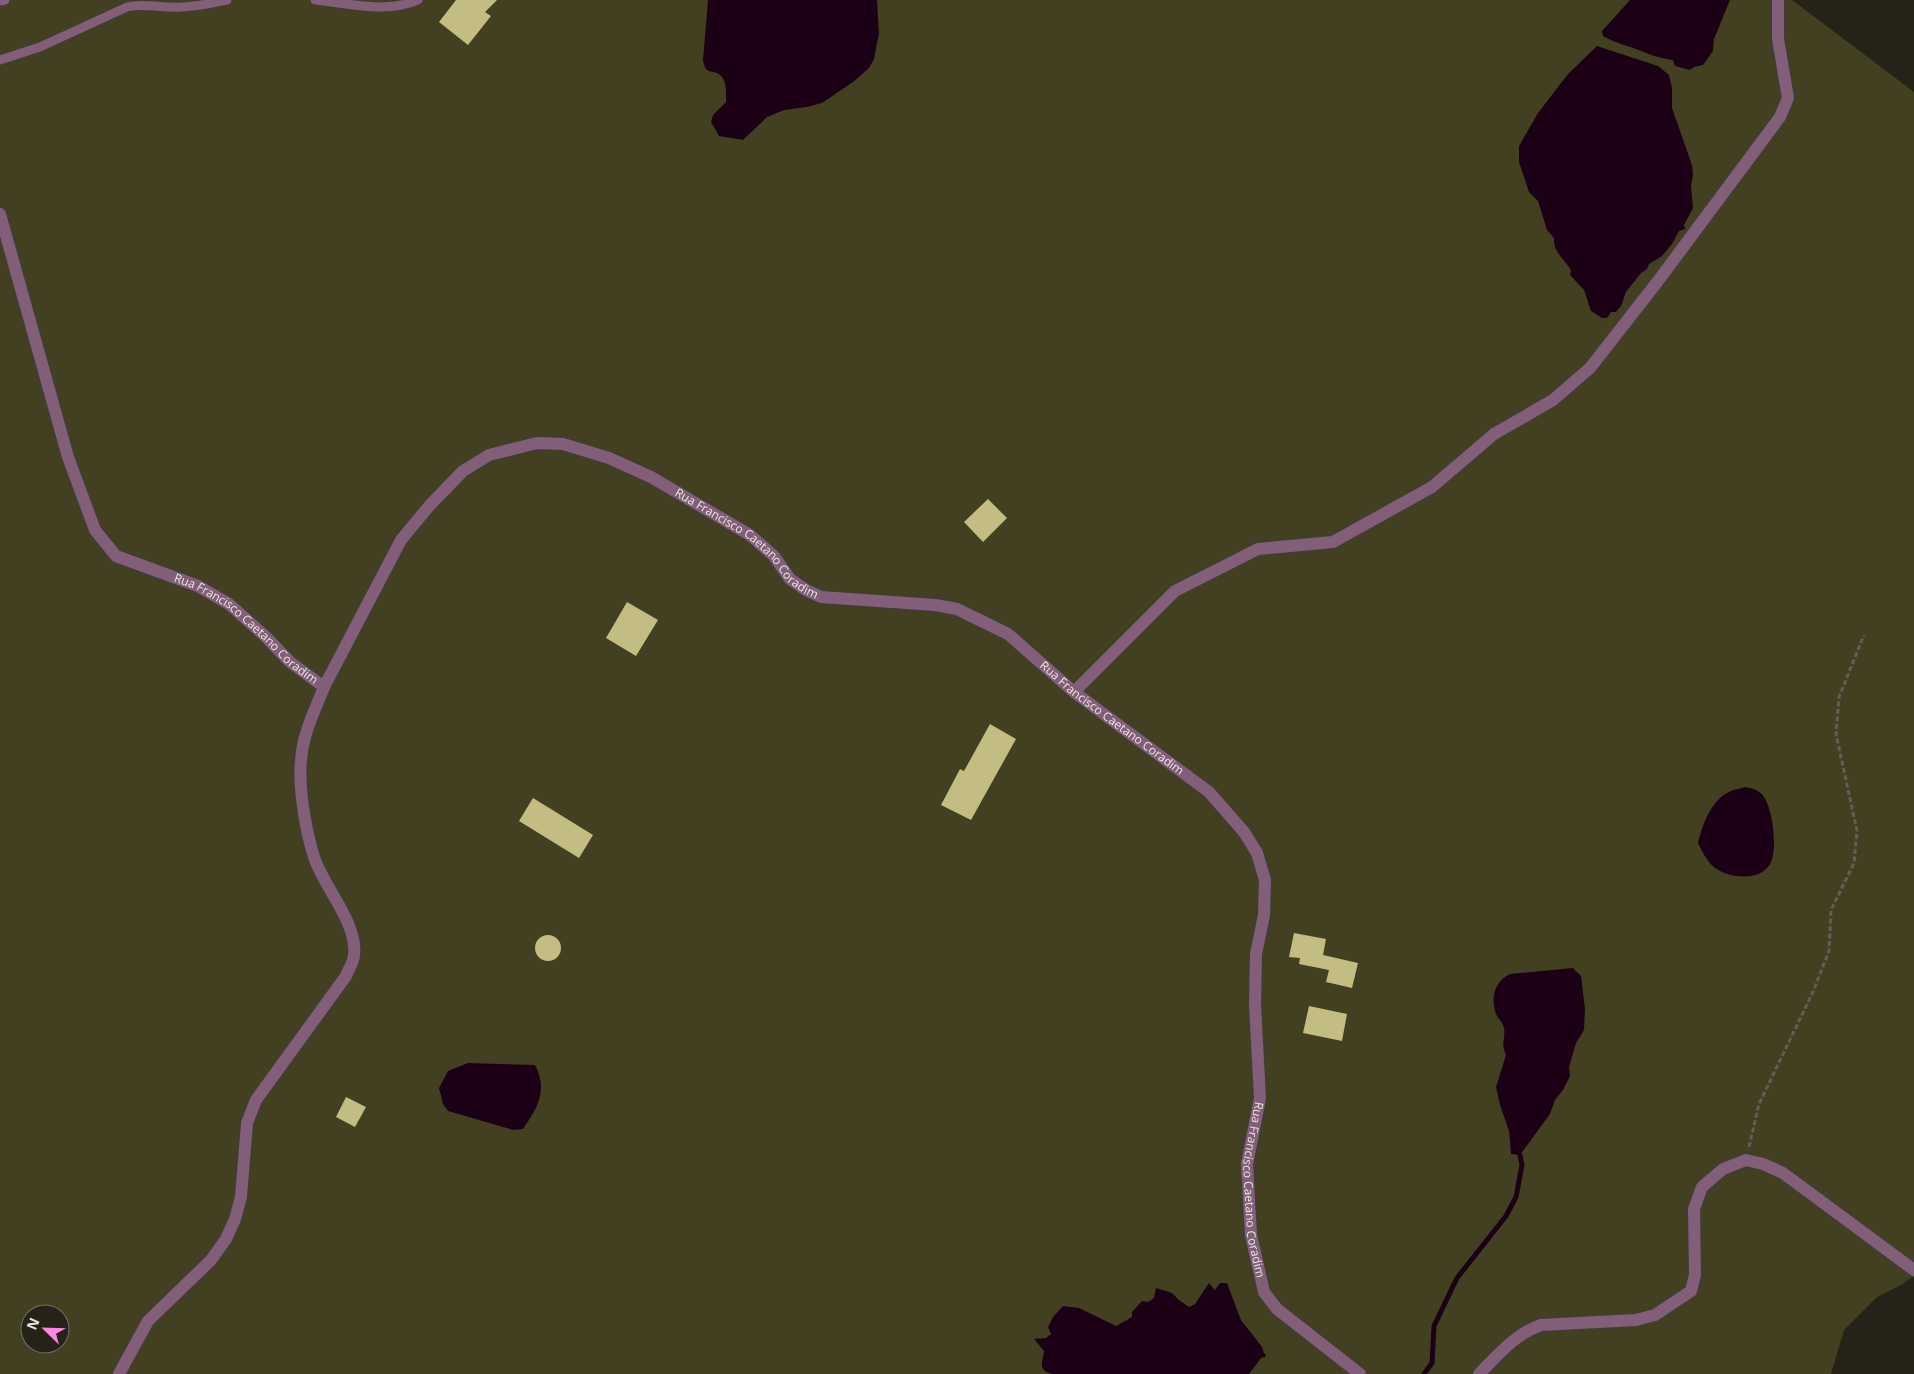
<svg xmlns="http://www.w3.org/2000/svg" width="1914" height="1374" font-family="'Open Sans',sans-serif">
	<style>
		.green { fill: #434022; fill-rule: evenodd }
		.water { fill: #1c0016 }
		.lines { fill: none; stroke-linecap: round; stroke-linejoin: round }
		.stream { stroke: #1c0016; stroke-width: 5 }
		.building { fill: #c3bc83 }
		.service-casing { stroke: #403e34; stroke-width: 11 }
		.minor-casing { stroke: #403e34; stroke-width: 15 }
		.path { stroke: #615f55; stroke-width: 3; stroke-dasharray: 5 2.5; stroke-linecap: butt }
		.service { stroke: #825e78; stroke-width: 9 }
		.minor { stroke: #825e78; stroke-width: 12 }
		.labels { text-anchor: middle; stroke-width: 5; stroke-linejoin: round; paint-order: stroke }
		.street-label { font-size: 12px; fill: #e8e7e0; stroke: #252318 }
	</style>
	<rect width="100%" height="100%" fill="#252318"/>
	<path class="green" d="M0 0H1792L1914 92V1276L1901 1285 1877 1297 1844 1330 1831 1374H0ZM30 1314H60V1344H30Z"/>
	<path class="water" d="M708 0H877L879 33 874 59 869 68 853 82 822 103 807 107 784 110 767 117 743 140 719 136 711 122 713 115 726 102C726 94 727 84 722 77 714 67 706 78 703 60Z
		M1630 0H1730L1714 39 1713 51 1703 65 1694 67 1690 70 1675 66 1673 60C1659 58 1648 54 1636 49 1625 45 1613 42 1603 36L1602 31Z
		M1597 46 1658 66 1669 75 1672 88V108L1692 165 1693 175 1691 186 1693 208 1684 225 1685 229 1679 231 1672 244 1662 256 1649 264 1647 269 1641 273 1626 292 1621 306 1616 312H1611L1607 318H1602L1591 311 1584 290 1570 275 1571 270C1565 260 1553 252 1554 238L1547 230 1538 201 1529 192 1519 162V146L1538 113 1568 74Z
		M1745 787C1752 788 1760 790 1764 797 1773 810 1778 851 1770 864 1760 882 1729 878 1715 868 1707 862 1702 851 1698 843 1702 826 1710 804 1725 794 1731 790 1739 789 1745 787Z
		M1573 968 1581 976 1585 1009 1584 1030 1576 1043 1569 1067 1570 1076 1563 1090 1555 1100 1550 1114 1520 1155 1511 1154 1509 1131 1500 1105 1496 1087 1506 1055C1500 1041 1506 1040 1504 1028 1503 1022 1498 1019 1496 1014 1490 998 1495 981 1510 974Z
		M468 1063 535 1065C548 1090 538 1107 523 1129L513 1130 448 1111 443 1104 439 1088 448 1071Z
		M1209 1283 1215 1290 1220 1283H1227L1241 1320 1262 1347 1264 1353 1266 1355 1265 1357 1261 1358 1249 1374H1053C1038 1371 1042 1364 1044 1351L1034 1339 1046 1338 1051 1334 1048 1327 1053 1317 1063 1306 1079 1308 1116 1326 1132 1317V1312L1142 1301 1148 1302 1154 1298 1156 1288 1172 1293 1179 1300 1189 1307 1195 1304Z"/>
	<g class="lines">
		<path class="stream" d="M1424 1374 1432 1363 1434 1326 1457 1278 1506 1216 1516 1197 1522 1165 1520 1155"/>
	</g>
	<path class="building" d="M456 0H497L485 12 491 16 468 45 439 22Z
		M988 499 1007 518 983 542 964 522Z
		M627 602 658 620 636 656 606 638Z
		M990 724 1016 739 971 820 941 805 960 769 964 771Z
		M533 798 593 835 579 858 519 821Z
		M1294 933 1326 939 1323 955 1358 963 1352 988 1326 982 1329 970 1299 964 1300 958 1289 957Z
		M535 948a13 13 0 1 1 26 0a13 13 0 1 1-26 0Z
		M1309 1006 1347 1014 1342 1041 1303 1033Z
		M346 1097 366 1107 355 1127 336 1117Z"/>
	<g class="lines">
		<g class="service-casing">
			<path id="service" d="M315 0C348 3 387 14 418 0
				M0 1 5 0
				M0 60 40 47 127 7C143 3 154 7 171 7 189 8 208 4 227 0"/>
		</g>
		<g class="minor-casing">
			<g id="minor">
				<path id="s1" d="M0 214 68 457 95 530 116 556 198 586 229 604 266 637 290 662 324 687 401 540 430 505 463 471 489 455 537 443 563 444 609 458 651 477 750 535 774 556 790 579 806 590 821 597 935 605 957 609 1008 634 1074 692 1209 792 1244 832 1257 853 1265 880 1264 915 1256 954 1255 1005 1260 1098 1247 1164 1251 1235 1264 1292 1277 1309 1360 1374"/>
				<path d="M1074 692 1175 591 1258 549 1333 542 1432 487 1494 434 1553 400 1590 368 1658 281 1780 117 1788 98 1778 39V0"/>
				<path d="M119 1374 148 1321 211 1260 226 1239 235 1219 241 1197 247 1123 256 1100 346 976C348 970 354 962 354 955 358 923 323 886 314 857 305 828 297 782 302 752 305 729 316 708 324 687"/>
				<path d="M1479 1374C1498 1355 1515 1334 1541 1325L1636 1320 1655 1315 1691 1291 1695 1275 1694 1209 1702 1187 1723 1169 1746 1160 1763 1164 1783 1173 1914 1270"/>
			</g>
		</g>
		<path class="path" d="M1749 1147 1759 1104 1813 992 1829 951 1831 910 1854 863 1857 831 1836 734 1839 697 1864 635"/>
		<use href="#service" class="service"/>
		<use href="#minor" class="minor"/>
	</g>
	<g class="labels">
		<g class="street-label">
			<text dy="4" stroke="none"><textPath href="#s1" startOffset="1190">Rua Francisco Caetano Coradim</textPath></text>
			<text dy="4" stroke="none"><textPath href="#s1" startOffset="515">Rua Francisco Caetano Coradim</textPath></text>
			<text dy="4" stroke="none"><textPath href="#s1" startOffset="1610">Rua Francisco Caetano Coradim</textPath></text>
			<text dy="4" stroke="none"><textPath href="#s1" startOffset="2150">Rua Francisco Caetano Coradim</textPath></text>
		</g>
	</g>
	<g transform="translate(45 1329) rotate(293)"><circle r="24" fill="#252318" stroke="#737168"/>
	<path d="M0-4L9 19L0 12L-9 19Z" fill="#fd86e2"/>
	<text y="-8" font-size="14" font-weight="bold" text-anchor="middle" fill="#e8e7e0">N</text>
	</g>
</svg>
